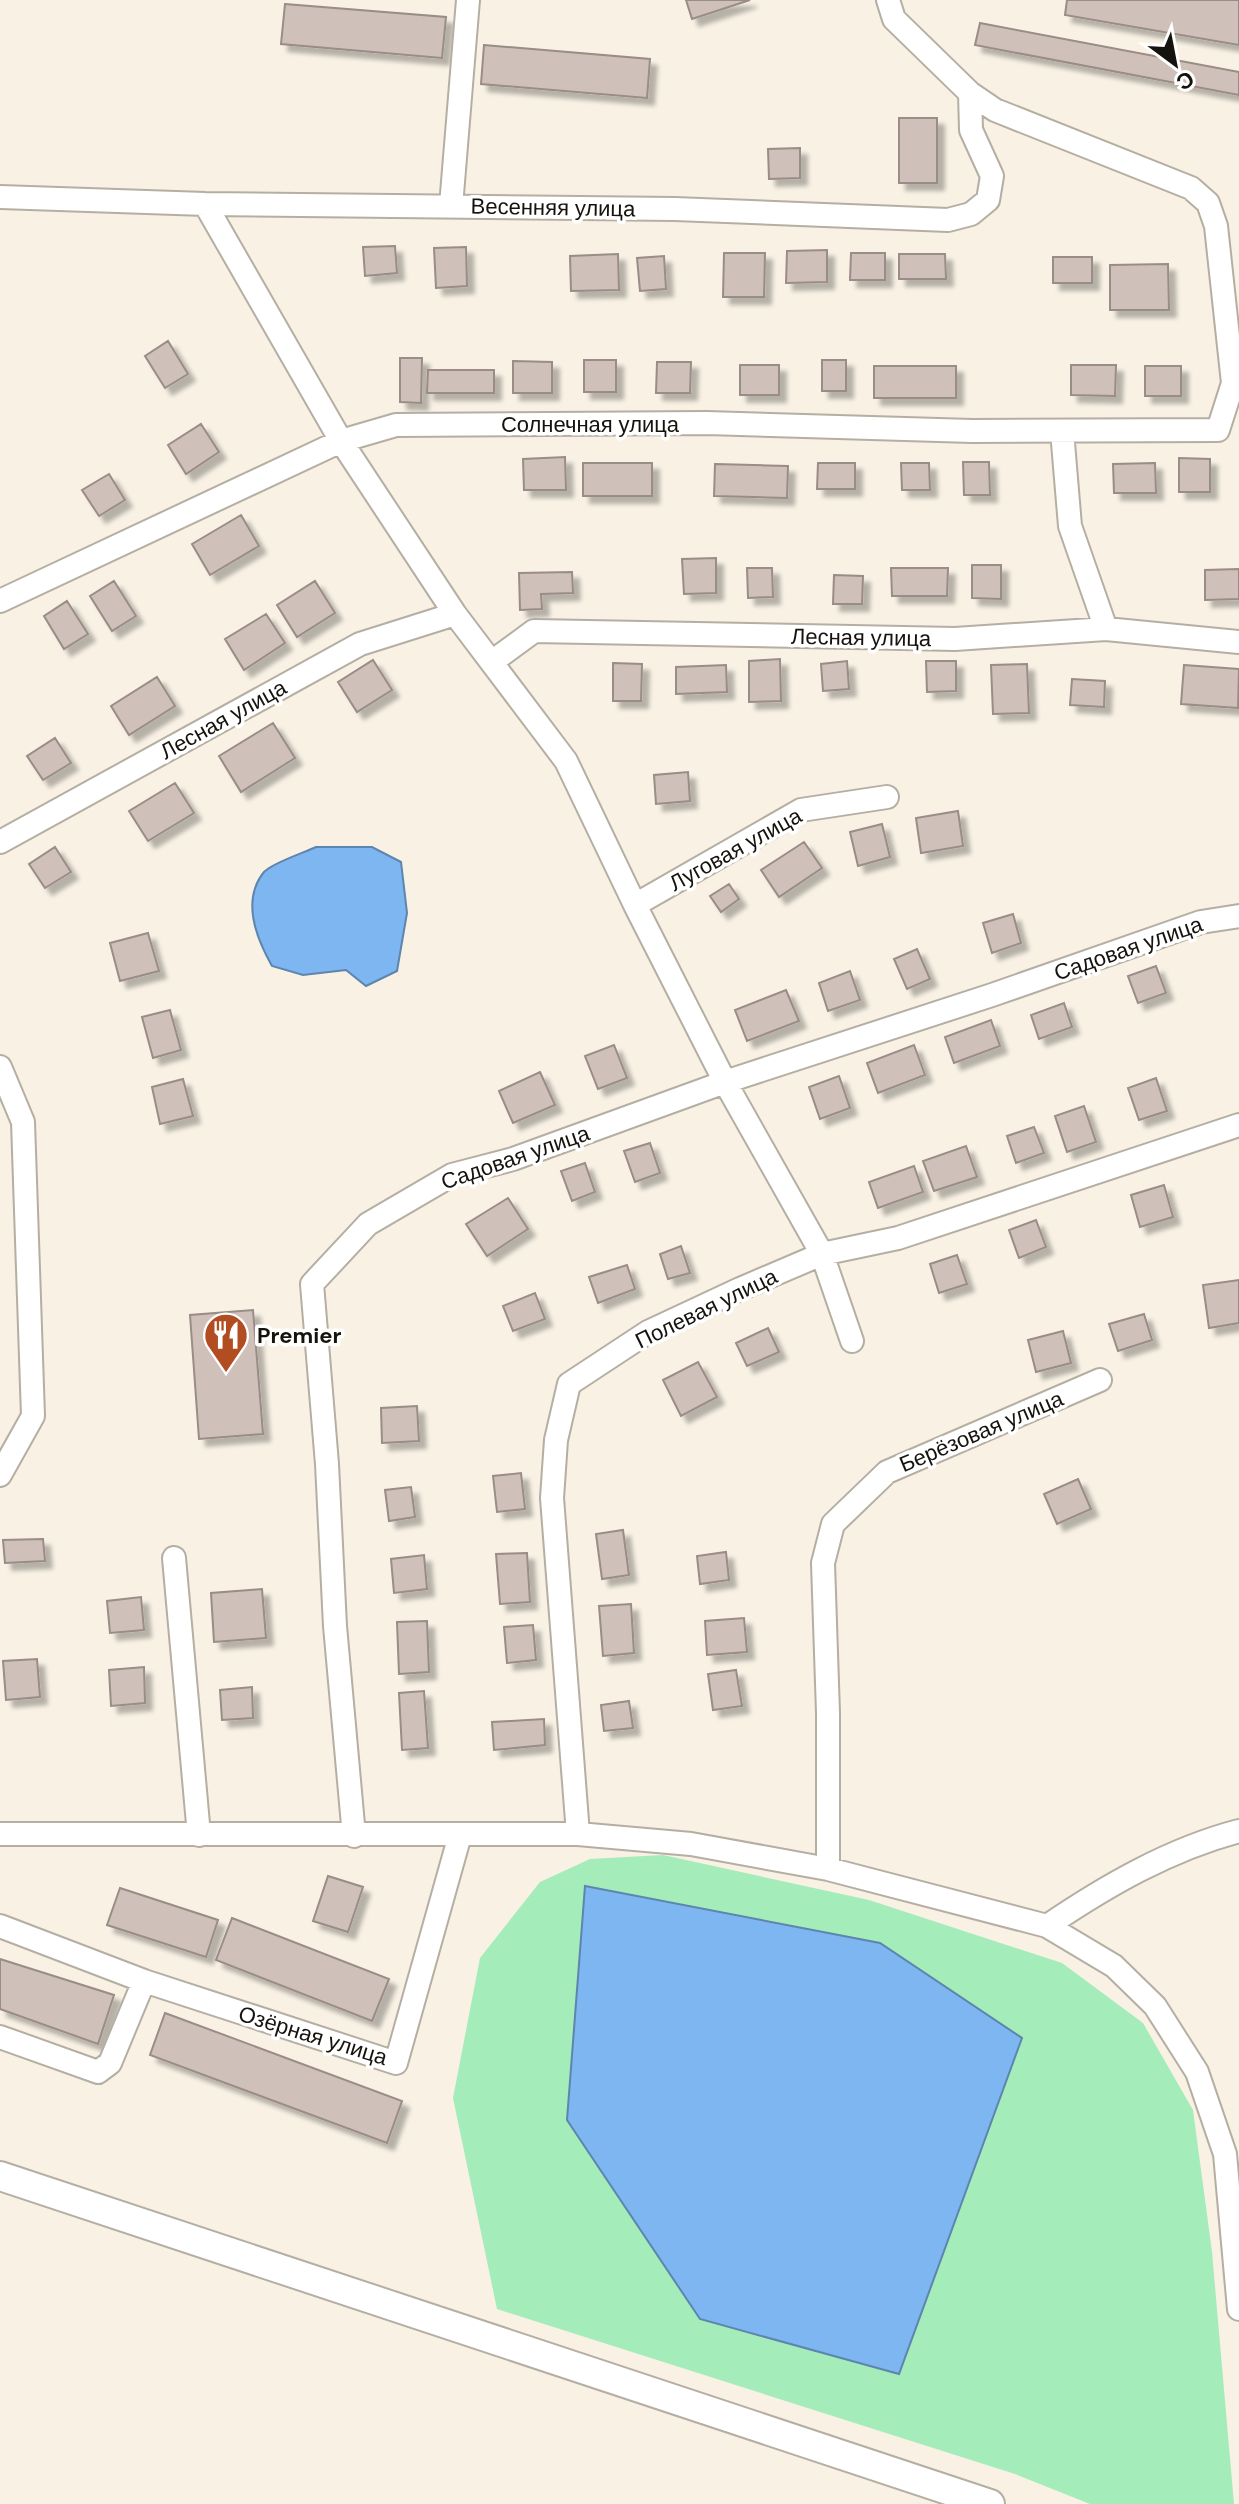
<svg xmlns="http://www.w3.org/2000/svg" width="1239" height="2504" font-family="'DM Sans',sans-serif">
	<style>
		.green { fill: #a4ecba }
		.water { fill: #7db6f1; stroke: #5e85ad; stroke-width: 2 }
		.building { fill: #d0c0ba; stroke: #9a8c86; stroke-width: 2; filter: url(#shadow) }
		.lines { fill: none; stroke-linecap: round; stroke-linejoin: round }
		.minor-casing { stroke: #b5aea2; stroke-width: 26 }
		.major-casing { stroke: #b5aea2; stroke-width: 32 }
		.minor { stroke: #fff; stroke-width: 22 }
		.major { stroke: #fff; stroke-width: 28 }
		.labels { text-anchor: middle; stroke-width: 7; stroke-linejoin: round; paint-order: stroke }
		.street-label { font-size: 22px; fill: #15130e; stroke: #fff }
		.poi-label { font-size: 22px; font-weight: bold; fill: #15130e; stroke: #fff; text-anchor: start }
	</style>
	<defs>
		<filter id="shadow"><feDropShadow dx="7" dy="7" stdDeviation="2" flood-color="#0004"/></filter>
	</defs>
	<rect width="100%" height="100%" fill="#f8f1e4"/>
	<path class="green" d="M663 1855 869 1900 1062 1963 1143 2023 1193 2110 1212 2252 1234 2504H1090L1015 2474 497 2309 453 2098 480 1958 540 1882 590 1859Z"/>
	<path class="water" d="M316 847H372L401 862 407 913 397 971 366 986 346 970 303 975 272 966C256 938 241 900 264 872 272 863 303 853 316 847Z
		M585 1886 880 1943 1022 2038 899 2374 700 2319 567 2120Z"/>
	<path class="building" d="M686 0H750L692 19Z
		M1067 0H1239V45L1065 15Z
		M285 4 446 17 442 58 281 44Z
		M980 23 1239 72V95L975 45Z
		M484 45 650 59 647 98 481 84Z
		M899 118H937V183H899Z
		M800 148V178L769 179 768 149Z
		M395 246 397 273 365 276 363 247Z
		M466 247 467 286 436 288 434 248Z
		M827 250V282L786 283 787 251Z
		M724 253H765L764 297H723Z
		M851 253H885V280H850Z
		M618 254 619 290 571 291 570 256Z
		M899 254H945L946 279H899Z
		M664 256 666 289 640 291 637 258Z
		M1053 257H1092V283H1053Z
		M1168 264 1169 310H1110V265Z
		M168 341 188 374 165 388 145 356Z
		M400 358H422L421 403 400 402Z
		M584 360H616V392H584Z
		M822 360H846V391H822Z
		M513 361 552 362V393H513Z
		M657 362H691L690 393H656Z
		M740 365H779V395H740Z
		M1071 365H1116L1115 396 1071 395Z
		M874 366H956V398H874Z
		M1145 366H1181V396H1145Z
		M428 370H494V393H427Z
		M201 424 219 452 186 474 168 445Z
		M565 457 566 490H524L523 459Z
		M1179 458 1210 459V492H1179Z
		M963 462H989L990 495H964Z
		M583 463H652V496H583Z
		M818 463H855V489H817Z
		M901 463H929L930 490H902Z
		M1155 463 1156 493H1114L1113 464Z
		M715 464 788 466 787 498 714 496Z
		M109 474 125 500 99 516 82 490Z
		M241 515 259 546 210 575 192 544Z
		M716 558V593L684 594 682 559Z
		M972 565H1001V599L972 598Z
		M747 568H772L773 597 748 598Z
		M891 568H948L947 596H892Z
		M1239 569V599L1205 600V570Z
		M572 572 573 593 541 594 542 609 520 610 519 573Z
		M834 575 863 576 862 604H833Z
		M114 581 136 616 112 631 90 596Z
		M315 581 335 613 297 637 277 605Z
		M67 601 88 634 64 649 44 616Z
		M266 614 285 643 244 670 225 639Z
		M780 659 781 701 749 702V661Z
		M373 660 392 690 357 712 338 682Z
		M847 661 849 689 823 691 821 664Z
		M926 661H956V691L927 692Z
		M613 663 642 664 641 701H613Z
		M1027 664 1029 713 993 714 991 665Z
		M726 665 727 692 676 694V667Z
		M1184 665 1239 669 1238 708 1181 704Z
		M157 677 175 706 129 735 111 706Z
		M1072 679 1105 681 1104 707 1070 705Z
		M273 723 295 758 241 792 219 756Z
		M55 738 71 763 43 780 27 756Z
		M688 772 690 801 656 804 654 775Z
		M175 783 194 813 148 841 129 811Z
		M958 811 963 846 921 853 916 818Z
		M882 824 890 857 858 866 850 832Z
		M804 842 822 868 779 897 761 870Z
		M55 847 71 872 45 888 29 864Z
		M729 884 739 899 721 912 710 896Z
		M1013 914 1021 943 992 953 983 923Z
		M148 933 159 971 120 981 110 943Z
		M917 949 930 979 907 989 894 959Z
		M1156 966 1166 993 1138 1003 1128 976Z
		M850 971 860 1000 828 1011 819 983Z
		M786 990 799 1021 747 1041 735 1010Z
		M1064 1003 1072 1027 1039 1039 1031 1015Z
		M170 1010 181 1050 153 1058 142 1017Z
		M991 1020 1000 1046 954 1063 945 1037Z
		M614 1045 627 1078 598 1089 585 1056Z
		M914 1045 925 1075 878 1093 867 1063Z
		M540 1072 555 1105 513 1123 499 1091Z
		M839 1076 850 1108 820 1119 809 1087Z
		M1156 1078 1167 1111 1139 1120 1128 1088Z
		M183 1079 193 1116 160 1124 152 1087Z
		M1084 1106 1096 1142 1067 1152 1055 1116Z
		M1034 1127 1044 1153 1016 1163 1007 1136Z
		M650 1143 660 1173 635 1182 624 1151Z
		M966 1146 977 1177 934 1191 923 1161Z
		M585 1163 595 1192 572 1201 561 1171Z
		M914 1166 923 1192 878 1208 869 1182Z
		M1164 1185 1173 1217 1140 1227 1131 1195Z
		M508 1198 528 1229 487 1256 466 1224Z
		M1036 1220 1046 1247 1019 1258 1009 1230Z
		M681 1246 690 1273 668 1279 660 1254Z
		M957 1255 967 1284 939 1293 930 1264Z
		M627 1265 635 1289 598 1303 589 1277Z
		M1239 1280V1323L1209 1328 1203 1285Z
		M535 1293 545 1319 513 1331 503 1306Z
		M253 1310 263 1434 199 1439 190 1315Z
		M1144 1314 1152 1340 1118 1351 1109 1324Z
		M768 1328 779 1352 747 1366 736 1343Z
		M1063 1331 1071 1363 1036 1372 1028 1340Z
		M698 1362 717 1397 681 1416 663 1380Z
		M417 1406 419 1441 382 1443 381 1408Z
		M521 1473 525 1509 497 1512 493 1476Z
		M1078 1479 1091 1509 1057 1524 1044 1494Z
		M411 1487 415 1517 389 1521 385 1490Z
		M623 1530 629 1575 602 1579 596 1534Z
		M43 1539 45 1561 5 1563 3 1540Z
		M726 1552 729 1580 700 1584 697 1556Z
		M527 1553 530 1602 500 1604 496 1554Z
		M424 1555 427 1589 394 1593 391 1559Z
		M262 1589 266 1638 214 1642 211 1593Z
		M141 1597 144 1630 110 1633 107 1601Z
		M631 1604 634 1653 603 1656 599 1606Z
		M744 1618 747 1652 707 1655 705 1621Z
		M427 1621 429 1672 399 1674 397 1622Z
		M533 1625 536 1660 507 1663 504 1627Z
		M37 1659 40 1697 6 1700 3 1661Z
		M144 1667 145 1703 111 1706 109 1670Z
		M736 1670 742 1706 713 1710 708 1674Z
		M252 1687 253 1718 222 1720 220 1690Z
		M424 1691 428 1748 402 1750 399 1693Z
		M629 1701 633 1728 604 1731 601 1705Z
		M544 1719 545 1745 494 1750 492 1722Z
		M328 1876 363 1887 348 1932 313 1921Z
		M120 1888 218 1920 206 1957 107 1925Z
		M232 1918 389 1979 372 2021 216 1960Z
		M0 1959 114 1995 98 2044 0 2009Z
		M165 2013 402 2101 387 2143 150 2055Z"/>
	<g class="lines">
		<g class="minor-casing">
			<path id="minor" d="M0 197 205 204 675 209 948 220 971 214 988 200 992 176 971 130 970 93
				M205 204 341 441 455 614 566 761 635 905 725 1082 822 1254 852 1341
				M451 206 468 0
				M1062 431 1070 526 1106 629
				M0 601 341 441 396 425 707 423 972 431 1218 430 1233 383 1216 226 1208 203 1191 188 995 110 970 93 894 19 888 0
				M493 661 534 631 955 639 1106 629 1239 642
				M0 842 360 644 455 614
				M635 905 801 810 887 797
				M0 1067 23 1122 33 1416 0 1475
				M174 1558 199 1835
				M0 1834H578L691 1844 828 1869 1047 1926 1114 1966 1155 2006 1197 2072 1225 2154 1239 2309
				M578 1834 552 1498 556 1440 569 1384 648 1332 740 1289 822 1254 898 1238 1239 1125
				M354 1836 335 1626 327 1464 312 1284 368 1224 452 1175 513 1159 725 1082 992 995 1201 922 1239 916
				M828 1869V1713L823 1563 833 1524 887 1472 1100 1380
				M0 1926 144 1981
				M1047 1926C1106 1886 1170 1849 1239 1831
				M0 2037 98 2072 110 2063 144 1981 396 2063 460 1835"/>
		</g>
		<g class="major-casing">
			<path id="major" d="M0 2176 990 2504"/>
		</g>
		<use href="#minor" class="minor"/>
		<use href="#major" class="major"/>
	</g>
	<defs>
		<g id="restaurant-pin" transform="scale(2.3)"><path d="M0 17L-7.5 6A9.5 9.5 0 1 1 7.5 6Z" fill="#b24c21" stroke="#fff"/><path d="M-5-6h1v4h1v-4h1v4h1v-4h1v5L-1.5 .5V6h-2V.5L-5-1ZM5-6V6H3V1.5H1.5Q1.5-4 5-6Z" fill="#fff"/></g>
	</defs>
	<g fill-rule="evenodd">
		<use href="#restaurant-pin" x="226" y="1335"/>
	</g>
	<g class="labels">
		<g class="street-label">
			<text transform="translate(553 207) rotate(1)" y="8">Весенняя улица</text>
			<text x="590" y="432">Солнечная улица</text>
			<text transform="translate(861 637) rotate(1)" y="8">Лесная улица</text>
			<text transform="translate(223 719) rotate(-29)" y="8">Лесная улица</text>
			<text transform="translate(735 849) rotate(-29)" y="8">Луговая улица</text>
			<text transform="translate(1128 948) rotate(-19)" y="8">Садовая улица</text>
			<text transform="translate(515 1157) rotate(-19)" y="8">Садовая улица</text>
			<text transform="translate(706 1308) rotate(-26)" y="8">Полевая улица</text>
			<text transform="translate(981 1431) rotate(-23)" y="8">Берёзовая улица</text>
			<text transform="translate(313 2035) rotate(17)" y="8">Озёрная улица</text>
		</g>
		<g class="poi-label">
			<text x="257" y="1343">Premier</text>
		</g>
	</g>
	<g transform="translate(1175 64) rotate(148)" stroke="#ffffff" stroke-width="6" paint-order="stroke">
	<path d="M0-6L14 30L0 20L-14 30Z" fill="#15130e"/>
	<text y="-12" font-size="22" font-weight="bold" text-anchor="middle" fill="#15130e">С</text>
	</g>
</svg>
